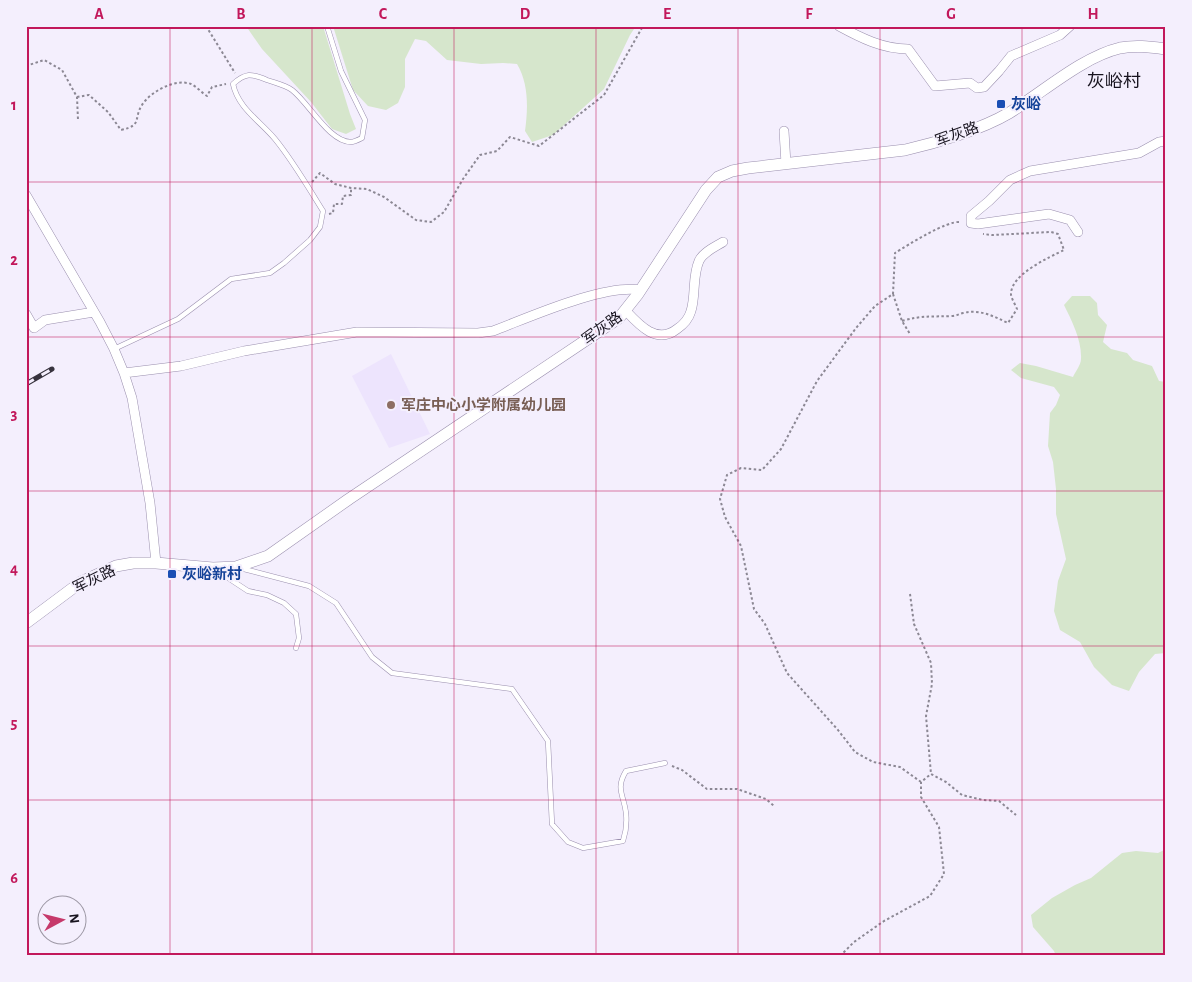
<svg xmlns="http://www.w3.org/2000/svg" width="1192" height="982" font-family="'Alegreya Sans','Noto Sans SC',sans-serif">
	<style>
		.built { fill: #ede4fd }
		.green { fill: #d6e6cc }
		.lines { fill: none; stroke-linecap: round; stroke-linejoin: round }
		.lane-casing { stroke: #9a8fae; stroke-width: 5.5 }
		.street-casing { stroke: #9a8fae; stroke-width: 10 }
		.secondary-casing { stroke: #9a8fae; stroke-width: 12 }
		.path { stroke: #8c8894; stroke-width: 2; stroke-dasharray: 2.5 2.5; stroke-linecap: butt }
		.lane { stroke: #fff; stroke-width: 4.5 }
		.street { stroke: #fff; stroke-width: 9 }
		.secondary { stroke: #fff; stroke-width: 11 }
		.rail-casing { stroke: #37333e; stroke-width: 5 }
		.rail { stroke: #f4effd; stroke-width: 3; stroke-dasharray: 9; stroke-linecap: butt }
		.grid { fill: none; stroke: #c2185b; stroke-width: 1; stroke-opacity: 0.55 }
		.transit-dot { fill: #1a4fb4; stroke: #f4effd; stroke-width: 2 }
		.education-dot { fill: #8d6e63; stroke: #f4effd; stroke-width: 2 }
		.labels { text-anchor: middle; stroke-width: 4; stroke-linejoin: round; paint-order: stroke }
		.transit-label { font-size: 15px; font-weight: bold; fill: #164399; stroke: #f4effd; text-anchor: start }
		.street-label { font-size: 15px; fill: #17131e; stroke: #f4effd }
		.education-label { font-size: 15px; font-weight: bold; fill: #785e54; stroke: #f4effd; text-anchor: start }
		.quarter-label { font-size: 18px; fill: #17131e; stroke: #f4effd }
		.neatline { fill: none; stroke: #c2185b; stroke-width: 2 }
		.grid-label { font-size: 16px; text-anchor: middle; font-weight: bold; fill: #c2185b }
	</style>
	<rect width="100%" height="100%" fill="#f4effd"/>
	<path class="built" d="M391 354 430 434 389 448 352 376Z"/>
	<path class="green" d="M246 26H323L350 114 356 129 346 134 332 129 311 102 262 49Z
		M333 26H636L630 35 604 89 553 135 532 142 525 131C528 109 529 84 517 64L503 63 481 64 447 60 426 41 415 39 405 59V87L398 103 386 110 368 106 353 90Z
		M1072 296H1090L1097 303 1098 315 1107 325 1103 342 1111 349 1127 353 1133 360 1152 366 1159 381 1166 382V653L1155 654 1139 672 1129 691 1112 685 1094 667 1080 642 1060 630 1054 611 1058 581 1066 559 1056 514V489L1053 462 1048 446 1050 413 1056 405 1060 395 1054 387 1021 378 1011 370 1020 363 1036 366 1073 377C1075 372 1081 365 1081 359 1082 341 1072 321 1064 305Z
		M1166 849V956H1056L1054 951 1033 927 1031 915 1052 898 1075 885 1091 878 1122 853 1136 851 1158 853Z"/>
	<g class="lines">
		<g class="lane-casing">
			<path id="lane" d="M114 349 178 319 231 279 270 273 284 263 310 240 320 227 323 211C308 187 293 161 275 139 260 121 238 108 233 84 245 73 251 73 267 80 275 83 285 85 292 90 309 103 329 142 351 142 354 142 358 140 362 138L365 120 341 71 327 26
				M240 568 309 586 336 603 372 657 392 673 512 689 548 741 552 824 568 842 583 848 623 841C626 832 627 822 626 813 624 795 615 789 626 771L665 763
				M216 570 248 591 267 595 284 603 296 614 299 638 296 648"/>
		</g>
		<g class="street-casing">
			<path id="street" d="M839 26C861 38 883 49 908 49L935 86 970 83 977 88 984 87 999 71 1011 56 1060 35 1070 26
				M784 131 786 164
				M26 195 100 322 114 349 124 373 132 398 150 503 156 563
				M1078 232 1070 220 1049 214 978 224 971 223V216L989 201 1010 180 1030 171 1139 153 1159 142 1166 141
				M626 311C639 325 657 345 677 329 683 325 689 318 691 311 696 295 692 277 699 261 703 252 715 247 723 242
				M26 314 34 328 45 320 94 312
				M124 373 181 366 244 351 357 332 478 333 493 331C530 317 603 284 641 290"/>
		</g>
		<g class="secondary-casing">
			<path id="secondary" d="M26 623 81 582 116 566 133 563H156L213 568 236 567 268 556 349 499 619 318 638 294 706 190 718 177 732 171 748 168 905 150C936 143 982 129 1009 113 1042 93 1082 57 1120 48 1136 45 1150 47 1166 49"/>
		</g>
		<path class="path" d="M206 26 235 73
			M26 66 44 60 62 70 77 97 78 120
			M77 97 89 95 108 112 121 130C143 125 133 119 142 105 150 92 175 78 191 84 196 86 202 93 207 96L212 87 226 84
			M312 182 320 173 335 184 351 188 367 189 384 197 416 220 431 222 444 212 463 179 480 155 497 151 510 137 539 146 604 95 643 26
			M329 214 333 213 334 204H342L343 196 351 195V189
			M893 294 902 321 910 334
			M902 321C922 315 933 317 952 316 956 316 959 314 963 313 980 309 993 316 1008 323L1017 309C1015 304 1011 298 1011 294 1011 274 1050 257 1064 250L1058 234 1051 232 992 235 983 234
			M910 594 914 624 931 663 932 684 926 716 931 774
			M672 766 682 770 707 789H737L766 799 774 806
			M921 782 900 767 873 762 855 752 838 730 787 673 765 624 754 609 741 546 725 517 720 499 727 475 741 468 762 470 781 449 817 381 856 328 875 306 893 294 895 253C908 245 947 220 961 222
			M840 956 854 942 884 921 930 896 944 874 939 827 921 797V782L931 774 946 782 962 795 983 800 999 801 1016 815"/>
		<use href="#lane" class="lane"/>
		<use href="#street" class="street"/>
		<use href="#secondary" class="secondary"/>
		<g class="rail-casing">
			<path id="rail" d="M26 384 52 369"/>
		</g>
		<use href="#rail" class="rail"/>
	</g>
	<path class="grid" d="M170 26V956M312 26V956M454 26V956M596 26V956M738 26V956M880 26V956M1022 26V956M26 182H1166M26 337H1166M26 491H1166M26 646H1166M26 800H1166"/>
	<g class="transit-dot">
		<rect x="996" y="99" width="10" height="10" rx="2.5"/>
		<rect x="167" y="569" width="10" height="10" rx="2.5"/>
	</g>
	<circle class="education-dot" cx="391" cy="405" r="5"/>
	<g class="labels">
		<g class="transit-label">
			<text x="1011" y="109">灰峪</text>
			<text x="182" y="579">灰峪新村</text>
		</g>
		<g class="street-label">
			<text transform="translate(957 134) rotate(-20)" y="5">军灰路</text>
			<text transform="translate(602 328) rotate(-36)" y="5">军灰路</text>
			<text transform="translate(94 579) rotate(-26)" y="5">军灰路</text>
		</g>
		<g class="education-label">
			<text x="401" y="410">军庄中心小学附属幼儿园</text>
		</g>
		<g class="quarter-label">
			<text x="1114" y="87">灰峪村</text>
		</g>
	</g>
	<rect width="1192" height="982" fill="none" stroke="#f4effd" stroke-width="55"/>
	<g transform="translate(62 920) rotate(83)"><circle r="24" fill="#f4effd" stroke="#9c97a4"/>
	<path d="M0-4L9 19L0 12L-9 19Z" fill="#c6396b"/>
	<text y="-8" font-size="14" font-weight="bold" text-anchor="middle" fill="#17131e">N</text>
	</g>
	<rect x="28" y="28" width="1136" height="926" class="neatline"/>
	<g class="grid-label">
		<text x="99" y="19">A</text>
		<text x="241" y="19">B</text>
		<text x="383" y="19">C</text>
		<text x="525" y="19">D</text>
		<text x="667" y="19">E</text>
		<text x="809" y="19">F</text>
		<text x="951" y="19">G</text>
		<text x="1093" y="19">H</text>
		<text x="14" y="110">1</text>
		<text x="14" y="265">2</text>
		<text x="14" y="419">3</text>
		<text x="14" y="574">4</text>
		<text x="14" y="728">5</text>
		<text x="14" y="883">6</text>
	</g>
</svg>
